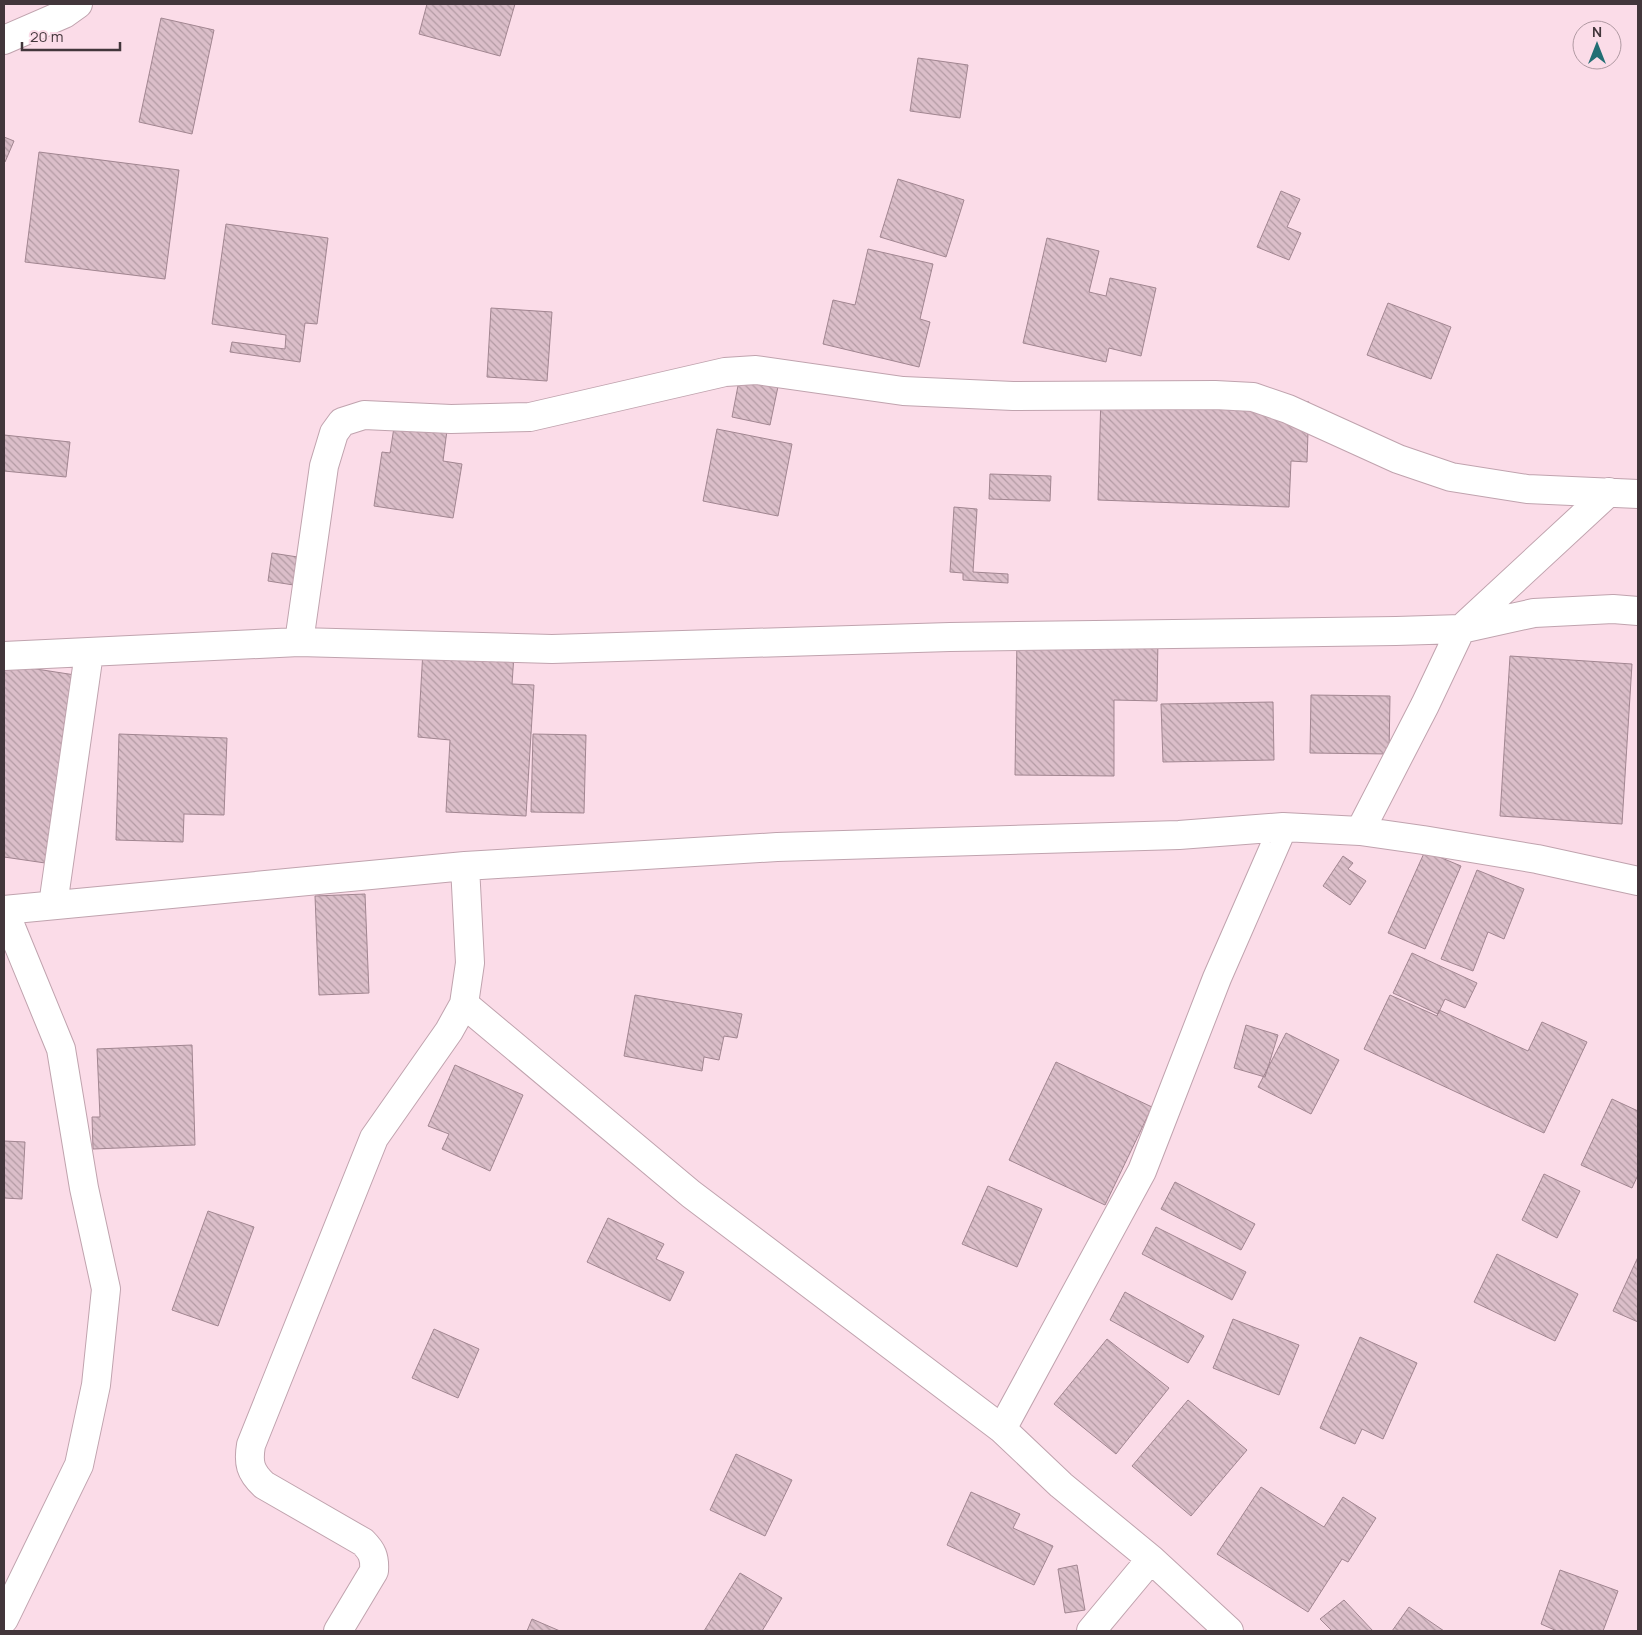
<svg xmlns="http://www.w3.org/2000/svg" width="1642" height="1635" font-family="Manrope,sans-serif">
	<style>
		.building { fill: url(#building-back-hatch); stroke: #a28691 }
		.lines { fill: none; stroke-linecap: round; stroke-linejoin: round }
		.minor-casing { stroke: #c0a3ae; stroke-width: 30 }
		.minor { stroke: #fff; stroke-width: 28 }
	</style>
	<defs>
		<pattern id="building-back-hatch" width="6" height="6" patternUnits="userSpaceOnUse" patternTransform="scale(1.25)"><rect width="6" height="6" fill="#dbbec9"/><path d="M-1 5l2 2M0 0l6 6M5-1l2 2" fill="none" stroke="#b39ba4"/></pattern>
	</defs>
	<rect width="100%" height="100%" fill="#fbdce8"/>
	<path class="building" d="M427 4H515L500 56 419 34Z
		M161 18 214 30 192 134 139 122Z
		M918 58 968 65 960 118 910 111Z
		M4 137 14 141 5 162 4 161Z
		M39 152 179 170 165 279 25 262Z
		M898 179 964 200 946 257 880 237Z
		M1281 191 1300 199 1287 227 1301 233 1289 260 1257 247Z
		M226 224 328 238 317 324 305 323 300 362 230 352 232 342 285 349 286 335 212 324Z
		M1047 238 1099 251 1089 292 1106 296 1110 278 1156 288 1141 356 1109 348 1106 362 1023 343Z
		M868 249 933 264 920 319 930 322 919 367 823 344 833 300 855 305Z
		M1388 303 1451 327 1431 379 1367 355Z
		M491 308 552 312 547 381 487 377Z
		M741 370 780 377 770 425 732 417Z
		M1101 395 1309 402 1307 462 1291 461 1289 507 1098 500Z
		M397 408 449 415 443 461 462 464 453 518 374 506 382 452 390 453Z
		M717 429 792 444 778 516 703 501Z
		M4 435 70 442 66 477 4 471Z
		M990 474 1051 476 1050 501 989 499Z
		M954 507 977 509 973 572 1008 574V583L963 580V573L950 572Z
		M272 553 304 558 300 586 268 581Z
		M1017 637 1158 638 1157 701 1114 700V776L1015 775Z
		M423 650 514 655 512 684 534 685 526 816 446 812 450 740 418 737Z
		M1510 656 1632 664 1622 824 1500 816Z
		M4 664 75 675 52 864 4 857Z
		M1311 695 1390 696 1389 754 1310 753Z
		M1273 702 1274 760 1163 762 1161 704Z
		M119 734 227 738 224 815 184 814 183 842 116 840Z
		M533 734 586 735 584 813 531 812Z
		M1425 851 1461 866 1425 949 1388 933Z
		M1343 856 1353 863 1348 869 1366 881 1350 905 1323 886Z
		M1477 870 1524 889 1504 939 1488 932 1473 971 1441 959Z
		M365 894 369 993 319 995 315 896Z
		M1412 953 1477 983 1465 1008 1445 999 1438 1014 1393 993Z
		M635 995 742 1014 737 1038 724 1036 719 1060 704 1057 702 1071 624 1056Z
		M1390 995 1437 1016 1439 1010 1528 1051 1542 1022 1587 1042 1544 1133 1364 1049Z
		M1246 1025 1278 1035 1265 1077 1234 1068Z
		M1286 1033 1339 1060 1311 1114 1258 1087Z
		M192 1045 195 1145 93 1149 92 1117H100L97 1049Z
		M1056 1062 1152 1107 1105 1205 1009 1160Z
		M455 1065 523 1095 490 1171 442 1149 449 1134 428 1126Z
		M1612 1099 1638 1111V1175L1632 1188 1581 1165Z
		M4 1141 25 1142 22 1199 4 1198Z
		M1544 1174 1580 1191 1557 1238 1522 1220Z
		M1175 1182 1255 1224 1241 1250 1161 1209Z
		M988 1186 1042 1209 1017 1267 962 1244Z
		M208 1211 254 1227 218 1326 172 1310Z
		M608 1218 664 1244 656 1259 684 1272 670 1301 587 1262Z
		M1156 1227 1246 1272 1232 1300 1142 1254Z
		M1497 1254 1578 1294 1555 1341 1474 1302Z
		M1638 1257V1322L1613 1311Z
		M1125 1292 1204 1336 1188 1363 1110 1320Z
		M1233 1319 1299 1345 1279 1395 1213 1368Z
		M434 1329 479 1349 458 1398 412 1378Z
		M1360 1337 1417 1363 1383 1439 1362 1429 1355 1444 1320 1428Z
		M1107 1339 1169 1388 1116 1454 1054 1404Z
		M1188 1400 1247 1450 1191 1516 1132 1466Z
		M736 1454 792 1480 765 1536 710 1510Z
		M1261 1487 1324 1527 1343 1497 1376 1518 1348 1562 1342 1559 1308 1612 1217 1554Z
		M971 1492 1020 1514 1013 1528 1053 1546 1034 1585 947 1545Z
		M1077 1565 1085 1610 1065 1613 1058 1569Z
		M1560 1570 1618 1591 1603 1631H1557L1541 1624Z
		M740 1573 782 1598 762 1631H704Z
		M1344 1600 1373 1631H1332L1320 1619Z
		M1409 1607 1444 1631H1392Z
		M532 1619 560 1631H527Z"/>
	<g class="lines">
		<g class="minor-casing">
			<path id="minor" d="M4 40 64 14 78 4
				M299 642 324 466 334 433 342 422 364 415 451 419 530 417 725 372 756 370 903 391 1013 396 1215 395 1253 397 1288 409 1398 459 1451 477 1527 489 1638 494
				M4 656 299 642 552 649 950 637 1396 631 1461 629 1534 613 1613 609 1638 611
				M1360 831 1425 705 1461 629 1609 492
				M53 905 89 653
				M4 910 465 866 777 847 1179 835 1283 827 1360 831 1423 840 1537 859 1638 881
				M464 1004 691 1194 1002 1429 1061 1485 1151 1559 1229 1631
				M1002 1429 1142 1171 1217 978 1283 827
				M4 1619 79 1465 96 1385 106 1289 84 1188 61 1049 4 910
				M338 1631 374 1571C375 1557 372 1551 363 1542L264 1485C250 1472 248 1463 251 1445L374 1138 449 1031 464 1004 470 963 465 866
				M1091 1631 1151 1559"/>
		</g>
		<use href="#minor" class="minor"/>
	</g>
	<rect width="1642" height="1635" fill="none" stroke="#42363b" stroke-width="10"/>
	<g transform="translate(1597 45)"><circle r="24" fill="#fbdce8" stroke="#b19aa3"/>
	<path d="M0-4L9 19L0 12L-9 19Z" fill="#236e74"/>
	<text y="-8" font-size="14" font-weight="bold" text-anchor="middle" fill="#42363b">N</text>
	</g>
	<path d="M22 42v8h98v-8" fill="none" stroke="#42363b" stroke-width="2.5"/>
	<text x="30" y="42" font-size="15" fill="#42363b" stroke="#fbdce8" stroke-width="4" paint-order="stroke">20 m</text>
</svg>
